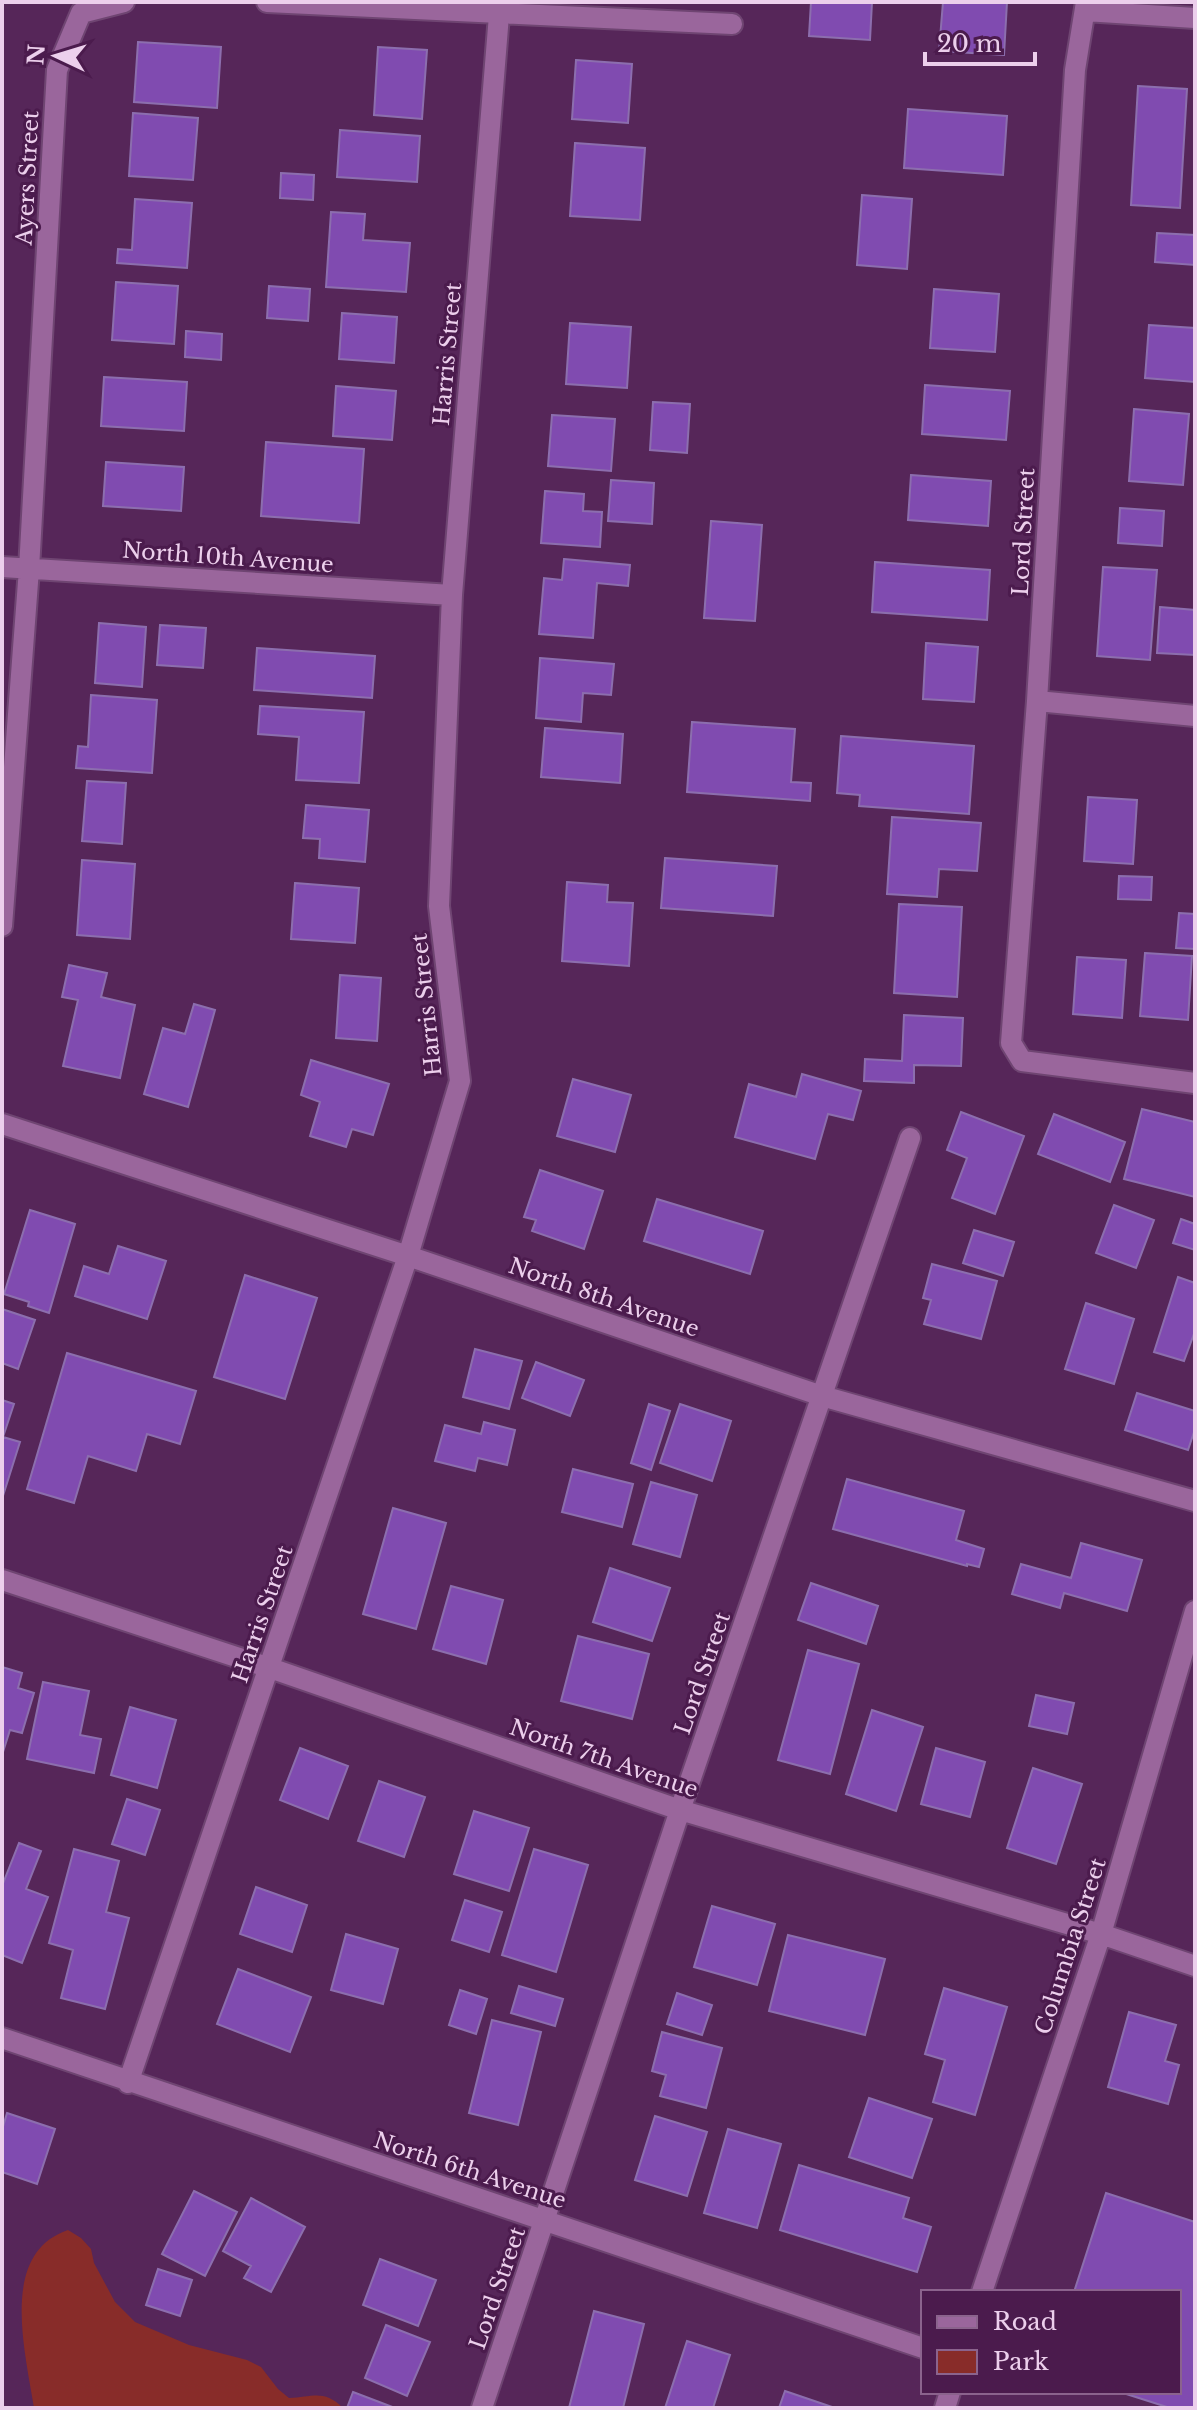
<svg xmlns="http://www.w3.org/2000/svg" width="1197" height="2410" font-family="'Libre Baskerville',serif">
	<style>
		.green { fill: #882c29 }
		.building { fill: #804bb0; stroke: #8c6eae; stroke-width: 2 }
		.lines { fill: none; stroke-linecap: round; stroke-linejoin: round }
		.minor-casing { stroke: #6f4572; stroke-width: 24 }
		.minor { stroke: #9a669c; stroke-width: 20 }
		.labels { text-anchor: middle; stroke-width: 6; stroke-linejoin: round; paint-order: stroke }
		.street-label { font-size: 22px; fill: #eccfec; stroke: #4b1b4d }
	</style>
	<rect width="100%" height="100%" fill="#562659"/>
	<path class="green" d="M68 2230 81 2238 91 2249 94 2263 115 2302 135 2322 189 2345 247 2360 261 2367 278 2389 289 2398C313 2397 324 2389 343 2408H34C24 2346 0 2253 68 2230Z"/>
	<path class="building" d="M811 2H872L870 40 809 36Z
		M943 2H1007L1004 55 939 51Z
		M138 42 221 47 217 108 134 102Z
		M378 47 427 50 422 119 374 115Z
		M576 60 632 64 628 123 572 119Z
		M1138 86 1187 89 1180 208 1131 205Z
		M908 109 1007 116 1003 175 904 168Z
		M133 113 198 118 193 180 129 176Z
		M340 130 420 136 417 182 337 177Z
		M575 143 645 148 640 220 570 216Z
		M281 173 314 175 313 200 280 198Z
		M862 195 912 199 907 269 857 265Z
		M135 199 192 203 187 268 117 263 118 249 132 250Z
		M331 212 365 214 363 240 410 243 406 292 326 287Z
		M1157 233 1195 235V265L1155 262Z
		M116 282 178 286 174 344 112 340Z
		M269 286 310 289 308 321 267 318Z
		M934 289 999 294 995 352 930 348Z
		M342 313 397 317 394 363 339 359Z
		M570 323 631 327 627 388 566 384Z
		M1149 325 1195 328V382L1145 378Z
		M186 331 222 334 221 360 185 357Z
		M104 377 187 382 184 431 101 426Z
		M925 385 1010 391 1006 440 922 434Z
		M336 386 396 391 392 440 333 436Z
		M653 402 690 404 687 453 650 450Z
		M1134 409 1189 414 1183 485 1129 481Z
		M552 415 615 419 611 471 548 466Z
		M266 442 364 449 359 523 261 516Z
		M106 462 184 467 181 511 103 506Z
		M911 475 991 481 988 526 908 520Z
		M611 480 654 483 652 524 608 521Z
		M545 491 584 494 583 511 602 512 600 547 541 543Z
		M1120 508 1164 511 1162 546 1118 543Z
		M711 521 762 525 755 621 704 618Z
		M564 559 630 565 628 586 597 583 593 638 539 634 544 578 562 580Z
		M875 562 990 570 987 620 872 612Z
		M1103 567 1157 570 1150 660 1097 656Z
		M1160 607 1195 610V655L1157 653Z
		M99 623 146 627 142 687 95 683Z
		M160 625 206 628 203 668 157 665Z
		M926 643 978 647 974 702 923 699Z
		M257 648 375 656 372 698 254 690Z
		M540 658 614 664 611 695 583 693 581 722 536 718Z
		M91 695 157 700 152 773 76 768 78 746 88 747Z
		M260 706 364 712 359 783 296 780 299 737 258 734Z
		M692 722 795 729 791 782 811 783 810 801 687 792Z
		M545 728 623 734 620 783 541 777Z
		M841 736 974 746 969 814 859 806 860 795 837 793Z
		M87 781 126 783 122 844 82 841Z
		M1088 797 1137 800 1133 864 1084 861Z
		M306 805 369 810 365 862 319 858 320 839 303 838Z
		M892 817 981 823 977 871 939 869 937 897 887 894Z
		M665 858 777 866 773 916 661 908Z
		M82 860 135 864 130 939 77 935Z
		M1119 876 1152 877 1151 900 1118 899Z
		M567 882 608 885 607 902 633 903 629 966 562 961Z
		M295 883 359 888 355 943 291 939Z
		M899 904 962 907 957 997 894 993Z
		M1179 913 1195 914V949L1176 948Z
		M1145 953 1192 956 1188 1020 1140 1016Z
		M1077 957 1126 960 1122 1018 1073 1014Z
		M69 965 107 973 101 997 135 1005 120 1078 63 1066 78 1000 62 997Z
		M340 975 381 978 377 1041 336 1038Z
		M194 1004 215 1010 188 1107 144 1094 163 1028 185 1034Z
		M904 1015 963 1018 961 1066 914 1065V1083L864 1081 865 1059 902 1061Z
		M311 1060 389 1084 373 1135 352 1129 346 1147 310 1136 320 1102 301 1095Z
		M802 1074 861 1091 853 1120 828 1114 815 1159 735 1137 749 1084 796 1097Z
		M573 1079 631 1095 615 1152 557 1136Z
		M1142 1109 1195 1122V1197L1124 1179Z
		M961 1112 1024 1136 995 1214 952 1198 967 1158 947 1150Z
		M1054 1114 1125 1142 1110 1182 1038 1154Z
		M540 1170 603 1191 584 1249 532 1231 536 1220 524 1217Z
		M657 1199 763 1231 750 1274 644 1241Z
		M1114 1205 1154 1220 1136 1268 1096 1253Z
		M30 1210 75 1224 49 1313 28 1306 29 1302 4 1294Z
		M1181 1219 1195 1224V1250L1173 1243Z
		M974 1230 1014 1242 1003 1276 963 1263Z
		M118 1246 166 1261 147 1319 75 1296 84 1266 109 1274Z
		M932 1264 997 1281 981 1339 924 1324 931 1300 923 1298Z
		M245 1275 317 1298 285 1399 214 1377Z
		M1178 1277 1195 1283V1331L1184 1361 1154 1352Z
		M1086 1303 1134 1319 1114 1384 1065 1369Z
		M2 1309 35 1320 18 1369 2 1363Z
		M475 1349 522 1361 509 1409 463 1397Z
		M67 1353 196 1391 180 1444 147 1434 136 1471 88 1456 74 1503 27 1489Z
		M536 1362 584 1380 570 1416 522 1398Z
		M1137 1393 1195 1411V1429L1188 1450 1125 1430Z
		M2 1400 14 1404 3 1437 20 1442 2 1499Z
		M649 1404 670 1411 651 1470 631 1463Z
		M680 1404 731 1421 712 1481 660 1463Z
		M484 1422 515 1430 507 1465 478 1458 475 1471 435 1461 445 1425 481 1434Z
		M573 1469 633 1484 622 1527 562 1512Z
		M847 1479 964 1511 956 1540 984 1549 979 1567 967 1564V1566L833 1529Z
		M651 1482 697 1495 680 1557 633 1544Z
		M393 1508 446 1523 416 1629 363 1614Z
		M1081 1543 1142 1560 1127 1611 1064 1593 1060 1608 1012 1594 1021 1564 1071 1578Z
		M610 1568 670 1588 652 1641 593 1622Z
		M811 1583 878 1606 866 1644 798 1620Z
		M451 1586 503 1600 486 1664 433 1649Z
		M578 1636 649 1654 632 1719 561 1701Z
		M808 1650 859 1664 830 1774 778 1760Z
		M2 1667 22 1673 18 1688 34 1693 22 1733 10 1730 3 1752Z
		M43 1682 89 1691 80 1735 101 1739 94 1773 27 1759Z
		M1036 1695 1074 1703 1067 1734 1029 1726Z
		M130 1707 176 1720 157 1788 111 1775Z
		M872 1710 923 1727 896 1811 846 1794Z
		M300 1748 348 1766 328 1819 280 1800Z
		M936 1748 985 1762 970 1817 921 1804Z
		M1033 1768 1082 1784 1056 1864 1007 1848Z
		M379 1781 425 1797 404 1857 358 1841Z
		M127 1799 160 1810 145 1855 112 1844Z
		M474 1811 529 1828 509 1891 454 1874Z
		M19 1843 41 1851 26 1889 48 1897 22 1963 2 1955V1886Z
		M74 1849 119 1861 106 1912 129 1918 105 2009 61 1998 73 1950 49 1943Z
		M534 1849 588 1865 556 1972 502 1955Z
		M256 1887 307 1905 292 1952 240 1934Z
		M465 1900 502 1912 489 1952 452 1940Z
		M712 1906 775 1924 757 1985 694 1967Z
		M346 1934 398 1949 383 2004 331 1990Z
		M788 1935 885 1959 865 2035 769 2011Z
		M238 1969 311 1997 290 2052 217 2024Z
		M519 1986 563 1999 555 2026 511 2013Z
		M944 1988 1007 2007 975 2115 933 2102 945 2060 925 2054Z
		M460 1990 487 1999 476 2034 449 2025Z
		M677 1993 712 2005 702 2035 667 2024Z
		M1129 2012 1176 2025 1165 2061 1179 2065 1168 2104 1108 2087Z
		M492 2020 541 2032 518 2125 469 2113Z
		M662 2032 722 2048 706 2108 660 2096 666 2075 652 2071Z
		M869 2098 932 2119 912 2178 849 2157Z
		M7 2113 55 2129 37 2184 2 2172V2130Z
		M655 2116 707 2132 687 2196 635 2180Z
		M728 2129 781 2144 757 2228 704 2213Z
		M799 2165 909 2198 903 2218 931 2227 917 2272 780 2230Z
		M194 2191 237 2212 205 2276 162 2254Z
		M1106 2193 1195 2222V2408H1170L1120 2392H1179V2292H1074Z
		M251 2198 305 2227 271 2292 244 2278 251 2266 223 2251Z
		M380 2259 436 2280 418 2326 363 2305Z
		M158 2269 192 2280 180 2316 146 2305Z
		M594 2311 644 2324 623 2408H569Z
		M386 2325 430 2342 407 2396 365 2378Z
		M687 2341 730 2355 713 2408H665Z
		M785 2391 835 2408H779Z
		M353 2392 395 2408H347Z"/>
	<g class="lines">
		<g class="minor-casing">
			<path id="minor" d="M267 2 732 24
				M1086 2 1075 70 1037 701 1011 1043 1022 1061 1195 1083
				M1085 11 1195 18
				M2 567 452 595
				M1037 701 1195 716
				M2 926 29 569 57 70 81 13 124 2
				M2 1124 408 1256 822 1396 1195 1501
				M2 1580 270 1668 680 1810 1101 1934 1195 1966
				M2 2038 923 2348
				M128 2083 408 1256 460 1081 439 906 452 595 499 15
				M982 2292 1101 1934 1195 1611
				M482 2408 680 1810 910 1138
				M945 2408 950 2392"/>
		</g>
		<use href="#minor" class="minor"/>
	</g>
	<g class="labels">
		<g class="street-label">
			<text transform="translate(27 178) rotate(-87)" y="8">Ayers Street</text>
			<text transform="translate(447 354) rotate(-85)" y="8">Harris Street</text>
			<text transform="translate(1023 532) rotate(-87)" y="8">Lord Street</text>
			<text transform="translate(228 557) rotate(4)" y="8">North 10th Avenue</text>
			<text transform="translate(426 1005) rotate(-96)" y="8">Harris Street</text>
			<text transform="translate(604 1297) rotate(19)" y="8">North 8th Avenue</text>
			<text transform="translate(262 1614) rotate(-71)" y="8">Harris Street</text>
			<text transform="translate(702 1673) rotate(-71)" y="8">Lord Street</text>
			<text transform="translate(604 1758) rotate(19)" y="8">North 7th Avenue</text>
			<text transform="translate(1070 1946) rotate(-72)" y="8">Columbia Street</text>
			<text transform="translate(470 2170) rotate(18)" y="8">North 6th Avenue</text>
			<text transform="translate(497 2288) rotate(-71)" y="8">Lord Street</text>
		</g>
	</g>
	<rect width="1197" height="2410" fill="none" stroke="#eccfec" stroke-width="8"/>
	<rect x="921" y="2290" width="260" height="104" fill="#4b1b4d" stroke="#8b638d" stroke-width="2"/>
	<rect x="937" y="2316" width="40" height="12" fill="#9a669c" stroke="#8b638d" stroke-width="2"/>
	<text x="993" y="2330" font-size="24" fill="#eccfec">Road</text>
	<rect x="937" y="2350" width="40" height="24" fill="#882c29" stroke="#8b638d" stroke-width="2"/>
	<text x="993" y="2370" font-size="24" fill="#eccfec">Park</text>
	<g transform="translate(56 56) rotate(274)" stroke="#4b1b4d" stroke-width="6" paint-order="stroke">
	<path d="M0-6L14 30L0 20L-14 30Z" fill="#eccfec"/>
	<text y="-12" font-size="22" font-weight="bold" text-anchor="middle" fill="#eccfec">N</text>
	</g>
	<path d="M925 52v12h110v-12" fill="none" stroke="#eccfec" stroke-width="4"/>
	<text x="937" y="52" font-size="24" fill="#eccfec" stroke="#4b1b4d" stroke-width="6" paint-order="stroke">20 m</text>
</svg>
